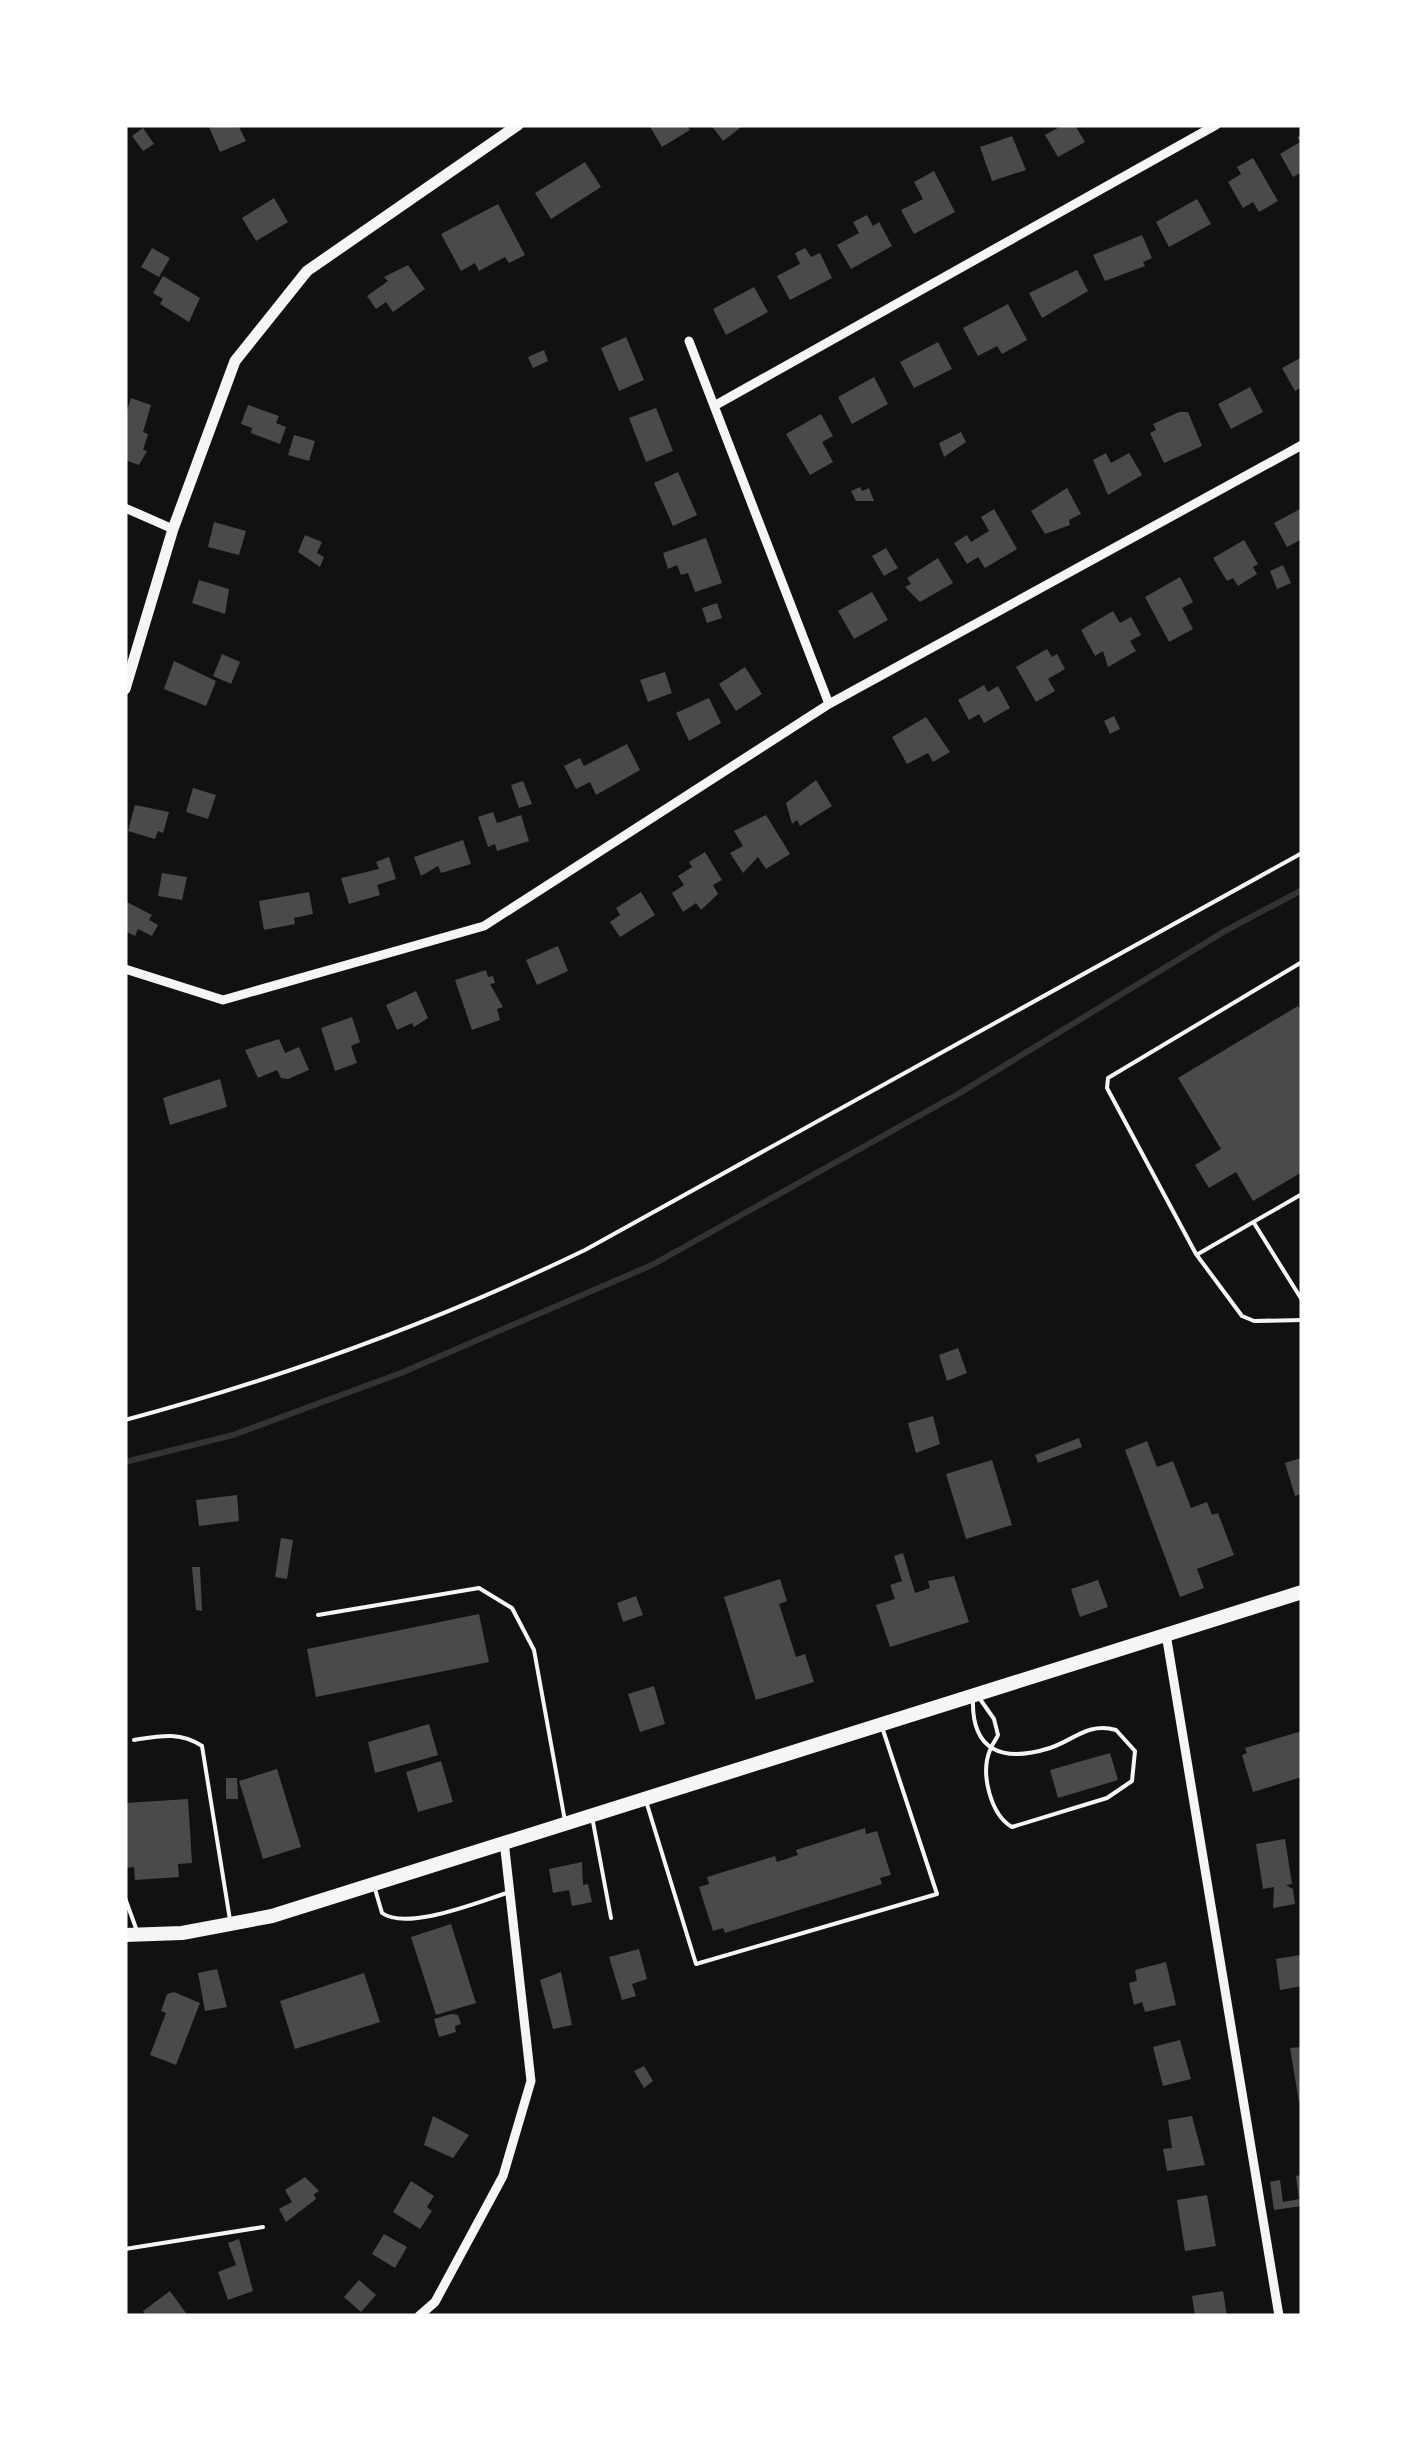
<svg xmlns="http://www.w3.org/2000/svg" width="1427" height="2441" font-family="Mulish,sans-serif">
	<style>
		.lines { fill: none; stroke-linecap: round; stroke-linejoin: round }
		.stream { stroke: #333; stroke-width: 6 }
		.building { fill: #4a4a4a }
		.path { stroke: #f5f5f5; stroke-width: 4 }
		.service { stroke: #f5f5f5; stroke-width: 4 }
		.minor { stroke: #f5f5f5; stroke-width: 9 }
		.tertiary { stroke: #f5f5f5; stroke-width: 11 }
		.primary { stroke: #f5f5f5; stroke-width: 14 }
	</style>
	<rect width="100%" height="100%" fill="#111"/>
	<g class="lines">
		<path class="stream" d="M125 1462 233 1435 401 1373 652 1265 958 1094 1225 931 1302 890"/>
	</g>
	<path class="building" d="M208 125H238L246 141 220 152Z
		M649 125H687L690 130 662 147Z
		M711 125H744L723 141Z
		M1063 125H1075L1085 142 1058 157 1045 135Z
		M143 128 154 144 143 151 132 136Z
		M1302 135V172L1293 177 1280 154 1300 142 1297 137Z
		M1012 136 1026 170 992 181 980 147Z
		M1253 158 1278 201 1259 212 1253 202 1243 208 1228 182 1241 174 1237 167Z
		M585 162 601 187 551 219 535 193Z
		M934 171 955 212 914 234 901 210 923 199 914 182Z
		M274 198 288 222 256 241 242 218Z
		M1197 199 1211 224 1169 247 1156 222Z
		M498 204 525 255 509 263 505 257 479 271 475 263 461 271 441 234Z
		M867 215 873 226 879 222 892 246 851 269 837 245 859 233 853 222Z
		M1142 235 1152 258 1143 262 1145 266 1105 281 1093 255Z
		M152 248 170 258 159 277 141 267Z
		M805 248 811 257 820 253 832 278 790 300 777 276 800 264 795 253Z
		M408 265 425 289 393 312 386 302 376 309 367 296 388 281 384 277Z
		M1077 270 1088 291 1042 318 1029 293Z
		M163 276 200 298 189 322 160 304 163 299 153 293Z
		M754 287 768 312 726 335 713 309Z
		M1008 304 1027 340 1002 354 997 346 978 356 963 328Z
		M626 337 644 380 619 391 601 348Z
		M938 342 952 369 914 388 900 362Z
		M544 350 548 361 533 368 528 357Z
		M1302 357V387L1295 391 1282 368Z
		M874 377 888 404 852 424 838 397Z
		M1250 387 1263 412 1231 429 1218 404Z
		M131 398 151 405 143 432 148 434 143 450 147 451 139 465 125 460V417Z
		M248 405 279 416 276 423 286 427 280 444 251 433 252 428 241 424Z
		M656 408 673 451 646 462 629 418Z
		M1179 412H1188L1202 446 1164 463 1150 433 1156 430 1153 424Z
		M821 414 833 436 822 442 833 462 810 475 786 434Z
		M961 432 966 442 944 457 939 443Z
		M294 435 315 441 309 461 288 455Z
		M1106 453 1111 463 1129 453 1142 475 1108 495 1093 460Z
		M678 472 697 515 673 526 654 483Z
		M860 487 862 491 869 488 874 501H856L851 491Z
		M1067 488 1081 514 1069 520 1070 525 1045 534 1031 511Z
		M1302 508V539L1287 547 1274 523Z
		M994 509 1017 549 985 568 978 557 967 564 954 543 967 535 971 542 989 531 981 517Z
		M214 522 246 531 239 555 208 547Z
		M305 535 322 542 317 553 324 557 320 567 298 552Z
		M706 538 722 583 695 592 688 573 681 575 677 565 668 569 663 553Z
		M1244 540 1258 564 1253 567 1257 574 1238 586 1233 578 1227 581 1213 558Z
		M886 548 898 568 884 576 872 556Z
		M938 558 953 583 920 602 905 587 911 584 907 578Z
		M1283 565 1291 583 1277 589 1270 571Z
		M1180 577 1193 602 1182 608 1193 629 1169 642 1145 597Z
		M199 580 229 589 225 614 192 603Z
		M872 592 888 620 854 639 838 611Z
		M717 603 722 618 707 623 702 608Z
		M1113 611 1120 623 1131 617 1141 635 1130 641 1136 651 1108 667 1103 651 1095 656 1081 630Z
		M1047 649 1052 657 1057 654 1065 669 1048 679 1055 691 1036 702 1016 667Z
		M222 654 240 662 231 684 213 676Z
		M174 661 216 681 206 706 164 689Z
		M745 667 762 694 736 711 719 684Z
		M665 672 672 693 648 702 640 680Z
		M984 685 988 692 998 686 1010 708 984 723 979 714 969 720 958 700Z
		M709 698 721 723 689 741 676 713Z
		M1114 716 1120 729 1110 734 1104 721Z
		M926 717 950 752 933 762 928 753 907 764 892 737Z
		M627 744 640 770 596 795 590 782 576 789 564 766 580 758 584 766Z
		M816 780 832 806 800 826 797 820 792 824 786 803Z
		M523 781 532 804 519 808 511 785Z
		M193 788 216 795 208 819 186 812Z
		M135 805 169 812 163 833 158 831 155 839 128 831Z
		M493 812 497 823 521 815 529 841 497 851 495 844 488 847 478 817Z
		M766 815 790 854 766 869 758 857 743 873 730 853 743 846 734 831Z
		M463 840 471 864 441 873 438 866 421 876 414 857Z
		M705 852 722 880 713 885 718 894 701 910 696 903 683 912 672 893 684 885 678 876 692 867 689 862Z
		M389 857 396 879 377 885 380 895 349 904 341 878 379 869 376 862Z
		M162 873 187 877 182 900 158 896Z
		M309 892 313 914 294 918 295 924 264 930 259 901Z
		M641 892 655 915 620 937 610 922 620 915 616 908Z
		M125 901 152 915 149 920 158 925 152 936 138 929 135 936 125 931Z
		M558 946 568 971 537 985 526 960Z
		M486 970 488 977 493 976 495 983 490 984 503 1007 497 1009 500 1020 472 1030 455 980Z
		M416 991 428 1018 414 1027 412 1023 397 1030 386 1005Z
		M1298 1006 1302 1012V1172L1253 1201 1236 1172 1209 1188 1195 1165 1221 1149 1178 1078Z
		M352 1017 360 1042 351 1046 357 1063 335 1071 321 1028Z
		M279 1039 285 1053 299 1047 309 1070 288 1079 281 1078 277 1070 258 1078 245 1050Z
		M220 1079 227 1107 170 1125 163 1098Z
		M958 1348 967 1373 947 1381 939 1355Z
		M933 1416 940 1444 916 1453 908 1423Z
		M1079 1438 1082 1447 1038 1463 1035 1455Z
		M1147 1441 1157 1467 1173 1461 1191 1508 1207 1502 1212 1515 1218 1513 1234 1555 1197 1569 1204 1588 1180 1597 1125 1450Z
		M1301 1458 1302 1494 1295 1496 1285 1463Z
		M992 1460 1012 1525 966 1539 946 1474Z
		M237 1495 239 1521 199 1526 196 1500Z
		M281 1538 293 1540 287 1579 275 1577Z
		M903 1553 915 1593 930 1588 928 1581 954 1576 969 1622 890 1647 876 1605 895 1599 890 1585 902 1581 894 1556Z
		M192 1567H200L202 1611 196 1610Z
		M780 1579 787 1601 779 1604 796 1657 805 1654 814 1682 756 1700 724 1597Z
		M1098 1580 1108 1607 1080 1617 1071 1589Z
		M636 1596 643 1615 623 1622 617 1603Z
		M479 1614 489 1662 316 1697 307 1649Z
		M654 1686 665 1724 640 1732 628 1694Z
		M429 1724 438 1755 375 1773 368 1742Z
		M1302 1731V1777L1253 1792 1242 1755 1247 1753 1245 1748Z
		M1110 1753 1118 1780 1058 1798 1050 1770Z
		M441 1761 453 1802 418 1812 406 1772Z
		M277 1769 301 1847 263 1859 239 1781Z
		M226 1778H237L238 1799H226Z
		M188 1799 192 1863 178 1864 179 1877 135 1880 134 1867 125 1868V1803Z
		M865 1828 866 1834 877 1831 891 1875 880 1878 882 1884 725 1933 723 1928 713 1931 699 1887 709 1884 707 1877 775 1856 777 1862 798 1855 796 1850Z
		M1285 1839 1292 1884 1286 1885 1293 1889 1295 1904 1273 1908 1274 1887 1263 1889 1256 1844Z
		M582 1862 583 1885 588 1884 592 1902 572 1906 569 1890 553 1893 549 1869Z
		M451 1924 476 2003 436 2015 411 1937Z
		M639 1949 647 1979 632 1984 636 1996 622 2000 609 1957Z
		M1300 1955 1302 1986 1280 1990 1276 1959Z
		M1166 1962 1176 2005 1145 2012 1142 2002 1134 2005 1129 1983 1137 1981 1135 1970Z
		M217 1969 227 2007 205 2011 198 1973Z
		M561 1972 572 2025 553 2029 540 1980Z
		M364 1973 380 2022 295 2049 280 2001Z
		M174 1992 200 2003 176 2065 150 2055 166 2013 161 2011 167 1994Z
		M451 2014 458 2015 461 2024 455 2026 456 2032 439 2037 434 2019Z
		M1180 2040 1191 2079 1163 2086 1153 2047Z
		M1302 2047V2101L1299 2102 1290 2048Z
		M644 2066 653 2081 644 2088 634 2071Z
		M433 2116 469 2135 453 2158 424 2145Z
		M1192 2116 1205 2165 1167 2171 1163 2149 1172 2148 1168 2120Z
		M1302 2175V2206L1274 2210 1270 2182 1280 2180 1283 2202 1299 2199 1296 2176Z
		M305 2177 319 2191 314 2194 316 2199 286 2222 279 2209 292 2202 285 2190Z
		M411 2181 434 2196 427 2207 432 2211 420 2229 393 2212Z
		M1207 2195 1216 2246 1185 2251 1177 2200Z
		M384 2234 407 2247 395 2268 372 2254Z
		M239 2239 253 2291 228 2300 218 2272 236 2265 228 2243Z
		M359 2280 376 2295 361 2312 344 2297Z
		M170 2291 188 2316H146L143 2311Z
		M1223 2291 1227 2316H1195L1192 2296Z"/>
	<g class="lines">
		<path class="path" d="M125 1420C282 1378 438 1321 585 1250L1302 853"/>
		<path class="service" d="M1302 962 1108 1078 1107 1088 1196 1254 1242 1316 1254 1321 1302 1320
			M1254 1223 1302 1300
			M1198 1254 1302 1194
			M318 1615 479 1588 512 1608 534 1650 565 1821
			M973 1698C971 1751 1002 1763 1050 1748 1074 1740 1088 1722 1116 1730L1135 1751 1132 1781 1107 1798 1012 1827C991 1815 980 1774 990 1750 992 1744 996 1740 998 1735L994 1719 980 1699
			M134 1740C159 1736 180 1731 202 1746L230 1920
			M646 1801 696 1964 937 1894 883 1730
			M593 1822 611 1918
			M375 1889 382 1913C407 1931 478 1902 507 1893
			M125 1898 137 1931
			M125 2249 263 2227"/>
		<path class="minor" d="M689 341 829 704
			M714 406 1216 125
			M125 508 173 529
			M125 969 223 1000 484 926 829 704 1302 445
			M1166 1634 1279 2316
			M419 2316 435 2302 503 2176 531 2081 504 1841"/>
		<path class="tertiary" d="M125 689 173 529 235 361 307 271 518 125"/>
		<path class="primary" d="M125 1935 182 1933 272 1916 1302 1592"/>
	</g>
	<rect width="1427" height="2441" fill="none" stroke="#ffffff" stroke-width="255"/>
</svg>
